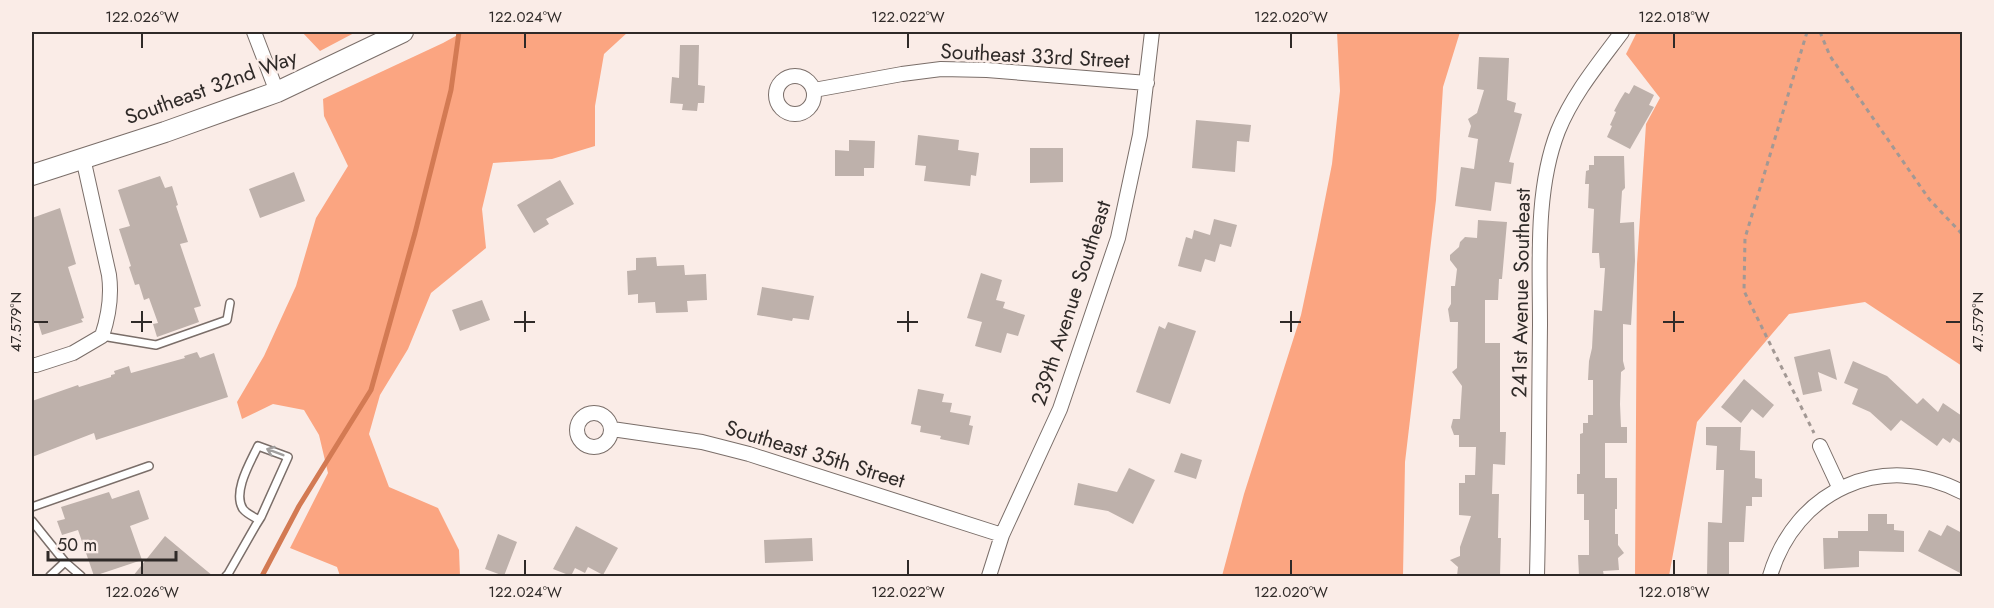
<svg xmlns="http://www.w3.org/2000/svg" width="1994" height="608" font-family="Jost,sans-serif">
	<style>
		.green { fill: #fba581 }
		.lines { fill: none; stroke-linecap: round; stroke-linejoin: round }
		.stream { stroke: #d37a53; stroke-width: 5 }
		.building { fill: #beb1ab }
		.lane-casing { stroke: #7a6e69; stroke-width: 10 }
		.street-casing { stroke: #7a6e69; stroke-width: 16 }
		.secondary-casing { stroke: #7a6e69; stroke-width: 22 }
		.path { stroke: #a29894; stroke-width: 3; stroke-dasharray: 4.5 4.5; stroke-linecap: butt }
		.lane { stroke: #fff; stroke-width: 7 }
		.street { stroke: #fff; stroke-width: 14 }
		.secondary { stroke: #fff; stroke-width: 20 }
		.oneway { stroke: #a19f9e }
		.ticks { fill: none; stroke: #2f2a28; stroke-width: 2 }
		.labels { text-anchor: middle; stroke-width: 5; stroke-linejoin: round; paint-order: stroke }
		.street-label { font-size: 21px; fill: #2f2a28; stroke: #faece7 }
		.neatline { fill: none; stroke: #2f2a28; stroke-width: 2 }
		.ticks-label { font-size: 15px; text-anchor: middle; fill: #2f2a28 }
	</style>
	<rect width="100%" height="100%" fill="#faece7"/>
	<path class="green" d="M302 32H356L320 51Z
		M463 32H628L604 54 595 106V146L552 159 493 163 482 209 486 248 431 293 408 349 380 395 369 434 389 487 438 508 459 550 460 576H340L337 567 290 548 328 473 319 435 304 410 273 404 242 419 237 402 264 356 296 286 316 218 348 166 324 116 323 99 443 43Z
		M1337 32H1460L1443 87 1436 200 1405 462 1403 576H1222L1244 494 1301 315 1317 240 1332 164 1340 91Z
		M1637 32H1962V366L1865 302 1789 314 1697 422 1669 576H1635L1637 264 1646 124 1660 98 1626 54Z"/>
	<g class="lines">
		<path class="stream" d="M262 576 299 506 371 390 415 233 451 90 459 32"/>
	</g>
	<path class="building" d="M680 45H699L698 85 705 86 704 103H698L697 111 682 110 683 104 670 103 672 77 679 78Z
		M1479 57 1509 58 1507 100 1516 103 1514 112 1522 114 1509 162 1514 163 1511 184 1495 182 1491 211 1455 206 1461 167 1474 169 1478 139 1468 137 1471 126 1468 119 1477 113 1484 90 1477 89Z
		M1634 85 1654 95 1649 105 1654 107 1630 149 1607 137 1612 126 1610 125 1616 112 1614 111 1620 100 1625 92 1629 94Z
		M1196 120 1251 125 1249 142 1237 141 1235 172 1192 168Z
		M918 135 959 140 958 150 979 153 976 176 971 175 970 186 924 181 926 166 915 165Z
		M849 140 875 141 874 168H864V176H835V150L849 151Z
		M1030 148H1063V182L1030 183Z
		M1594 156H1624L1625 188 1622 191 1620 223 1634 222 1635 261 1631 325 1623 324V361L1625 369 1621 372 1620 404 1621 427H1627V443H1605V478H1617V509H1615V534H1618V545L1624 553 1618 558 1619 570 1603 571 1604 576H1579L1578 555H1589V520H1584V494H1577V474H1580V434L1583 433V423H1588V415H1593V380H1588L1589 361 1592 348 1594 310 1602 311 1605 268H1600L1599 253H1592L1594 209 1588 208 1589 184H1585L1586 171 1589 170V165H1594Z
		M294 172 305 201 260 218 249 189Z
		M160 176 165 188 172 186 178 205 176 206 188 242 180 244 201 306 194 308 199 322 157 337 153 324 158 323 149 298 144 300 139 284 135 285 129 267 131 266 119 229 130 226 118 190Z
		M560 180 574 204 546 219 549 224 534 233 517 205Z
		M60 208 76 264 68 267 84 318 81 319 83 322 42 335 38 322 32 323V218Z
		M1214 219 1237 225 1231 247 1220 244 1215 262 1205 259 1201 272 1178 266 1186 237 1192 239 1194 230 1210 235Z
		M1478 220 1507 222 1502 279H1499L1498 300H1485V343H1500V432H1506L1505 465 1493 464 1492 494H1499L1498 538H1501L1500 576H1457L1458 567 1450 560 1460 556V547L1471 516 1459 515V483H1465V475H1475L1476 447H1459V435H1454L1451 427 1453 419H1460L1462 386 1452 372 1457 368 1458 322H1450L1448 309 1451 304V286H1455L1457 269 1450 260V255L1459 247 1460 242 1465 237 1477 238Z
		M656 257 657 266 684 265 685 275 706 274 707 300 687 301 688 312 656 313 655 302 638 303V294L628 295 627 271 636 270V258Z
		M981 273 1002 280 996 300 1005 302 1003 308 1025 315 1018 336 1007 333 1001 353 975 346 982 322 967 318Z
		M762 287 814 296 809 320 793 318 792 321 757 315Z
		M482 300 490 320 460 331 452 310Z
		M1168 322 1196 331 1170 404 1136 392 1159 326 1165 329Z
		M1830 349 1837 380 1818 372 1822 391 1803 395 1794 357Z
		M197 352 200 358 214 353 228 397 96 440 94 433 32 457V401L78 385 79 387 111 377V375L115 374 114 371 129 366 131 373 185 358 184 356Z
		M1853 361 1887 376 1917 404 1923 398 1938 412 1943 403 1962 416V444L1953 438 1950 443 1943 438 1937 446 1901 420 1891 431 1870 412 1852 404 1858 389 1844 383Z
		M1744 379 1774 405 1763 418 1752 409 1741 423 1721 407Z
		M918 389 944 394 942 402 952 403 950 412 971 416 969 425 973 426 969 445 940 439 941 436 920 432 921 426 911 424Z
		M1706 427H1741L1740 450 1755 451V478L1762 479V497H1752V506H1746L1744 542H1729V576H1707L1708 522 1722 523 1724 470H1716L1717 446 1706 445Z
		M1181 453 1202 460 1196 479 1174 472Z
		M1129 468 1155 480 1133 524 1108 511 1074 505 1078 483 1117 492Z
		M139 490 149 519 130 526 142 560 94 576 78 530 62 535 57 521 65 519 61 507 109 492 112 499Z
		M1868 514H1887V524H1894V530L1904 531V552L1859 551V567L1824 569 1823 538H1838V531H1868Z
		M1947 525 1962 533V574L1918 551 1929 530 1941 536Z
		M576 526 618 548 603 575 588 567 585 573 575 568 571 576 553 569Z
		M498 534 517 542 504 576 485 569Z
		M165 536 190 557 213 576H133Z
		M812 538 813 561 765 563 764 540Z"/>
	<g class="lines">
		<g class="lane-casing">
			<path id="lane" d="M102 336 156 345 227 320 230 303
				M32 507 149 466
				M32 521 65 562 81 576
				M50 576 65 562
				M226 576 228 574 256 525 261 517 288 457 258 446C251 461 232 492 243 509 247 514 254 517 259 520"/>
		</g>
		<g class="street-casing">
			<path id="street" d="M254 32 277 92
				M776 95a19 19 0 1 1 38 0a19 19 0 1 1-38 0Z
				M814 90 902 74 941 69 987 70 1147 83
				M32 365H36L73 353 102 336C109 315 112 297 109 275L83 158
				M577 430a17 17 0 1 1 34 0a17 17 0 1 1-34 0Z
				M612 429 702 442 749 454 1002 535
				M1820 446 1840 489
				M989 576 1002 535 1060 409 1118 238 1140 135 1152 32
				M1537 576C1539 493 1539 409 1540 325 1540 263 1535 190 1558 131 1573 94 1599 63 1622 32
				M1770 576C1795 491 1882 450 1962 492"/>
		</g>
		<g class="secondary-casing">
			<path id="secondary" d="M32 175 165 132 277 92 403 32"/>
		</g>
		<path class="path" d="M1807 32 1745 238 1744 291 1814 433
			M1820 32 1830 56 1929 199 1962 234"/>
		<use href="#lane" class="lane"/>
		<use href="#street" class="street"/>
		<use href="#secondary" class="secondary"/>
	</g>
	<defs><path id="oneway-shaft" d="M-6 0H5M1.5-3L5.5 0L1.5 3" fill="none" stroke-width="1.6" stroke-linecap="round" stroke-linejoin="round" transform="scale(1.5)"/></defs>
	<use class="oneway" href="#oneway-shaft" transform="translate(275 452) rotate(-159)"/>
	<path class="ticks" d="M142 33V48M525 33V48M908 33V48M1291 33V48M1674 33V48M142 311V332M525 311V332M908 311V332M1291 311V332M1674 311V332M33 322H48M131 322H152M514 322H535M897 322H918M1280 322H1301M1663 322H1684M1946 322H1961M142 560V575M525 560V575M908 560V575M1291 560V575M1674 560V575"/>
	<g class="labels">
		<g class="street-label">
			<text transform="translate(1035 56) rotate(3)" y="7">Southeast 33rd Street</text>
			<text transform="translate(211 87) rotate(-20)" y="7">Southeast 32nd Way</text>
			<text transform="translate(1521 293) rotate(-89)" y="7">241st Avenue Southeast</text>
			<text transform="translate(1071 303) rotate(-72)" y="7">239th Avenue Southeast</text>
			<text transform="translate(815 454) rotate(17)" y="7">Southeast 35th Street</text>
		</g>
	</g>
	<rect width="1994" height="608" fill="none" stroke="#faece7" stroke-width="66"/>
	<path d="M48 551v9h128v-9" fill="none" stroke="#2f2a28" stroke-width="3"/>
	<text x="57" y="551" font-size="18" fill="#2f2a28" stroke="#faece7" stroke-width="4.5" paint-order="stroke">50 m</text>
	<rect x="33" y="33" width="1928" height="542" class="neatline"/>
	<g class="ticks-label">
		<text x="142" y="22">122.026°W</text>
		<text x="525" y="22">122.024°W</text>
		<text x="908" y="22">122.022°W</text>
		<text x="1291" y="22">122.020°W</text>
		<text x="1674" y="22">122.018°W</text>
		<text transform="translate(16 322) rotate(-90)" y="5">47.579°N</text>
		<text transform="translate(1978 322) rotate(-90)" y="5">47.579°N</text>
		<text x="142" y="597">122.026°W</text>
		<text x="525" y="597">122.024°W</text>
		<text x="908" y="597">122.022°W</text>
		<text x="1291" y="597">122.020°W</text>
		<text x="1674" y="597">122.018°W</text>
	</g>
</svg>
